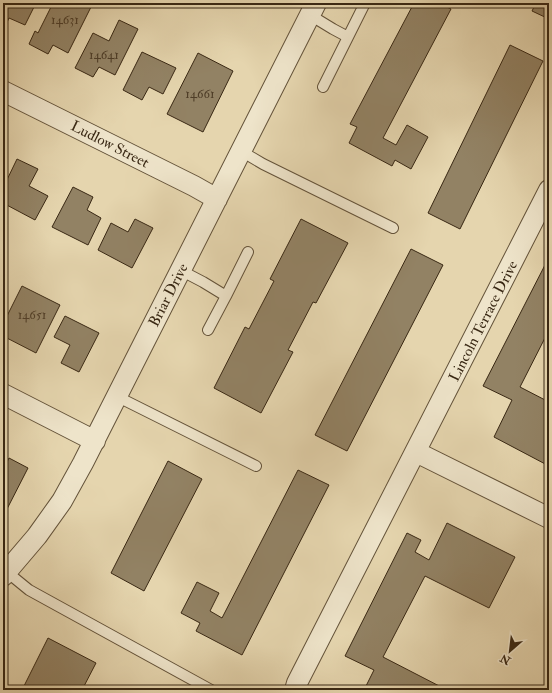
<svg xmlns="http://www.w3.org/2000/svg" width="552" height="693" font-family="'IM FELL Double Pica',serif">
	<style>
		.building { fill: #928264; stroke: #392814 }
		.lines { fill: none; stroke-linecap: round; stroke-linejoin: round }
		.service-casing { stroke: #64533a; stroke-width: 12 }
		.minor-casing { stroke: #64533a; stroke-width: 22 }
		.service { stroke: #eee4ca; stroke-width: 10 }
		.minor { stroke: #eee4ca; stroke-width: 20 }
		.labels { text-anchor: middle; stroke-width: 4; stroke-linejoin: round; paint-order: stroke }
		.number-label { font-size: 13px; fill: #4f3e28 }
		.street-label { font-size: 15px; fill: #392814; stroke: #eee4ca }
	</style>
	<rect width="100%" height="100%" fill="#e5d5ae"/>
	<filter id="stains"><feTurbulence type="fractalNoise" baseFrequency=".005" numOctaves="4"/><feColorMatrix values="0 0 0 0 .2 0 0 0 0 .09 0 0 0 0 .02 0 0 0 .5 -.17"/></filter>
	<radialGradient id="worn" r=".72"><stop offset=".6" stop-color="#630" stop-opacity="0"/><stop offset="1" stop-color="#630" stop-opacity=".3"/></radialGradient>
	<path class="building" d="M3 3H36L25 25 9 18 3 31Z
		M53 3H83L91 7 68 53 53 45 48 54 29 44 35 31 38 33Z
		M414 3H439L451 9 383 138 396 145 407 125 428 137 411 169 395 160 392 166 349 143 357 127 350 124Z
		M536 3H549V19L532 11Z
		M119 20 138 29 115 75 99 67 93 77 75 68 93 33 109 41Z
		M510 45 543 61 460 229 428 213Z
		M142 52 176 68 163 94 149 87 142 100 123 90Z
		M198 53 233 71 203 132 167 114Z
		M17 159 38 169 29 186 48 196 35 220 3 203V188Z
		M73 187 93 197 87 210 101 218 88 245 52 227Z
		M135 219 153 228 132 268 98 250 111 223 128 232Z
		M301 219 348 243 316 303 313 302 288 350 293 352 261 413 214 388 245 327 249 329 274 281 270 279Z
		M411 249 443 265 347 451 315 435Z
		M546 263 549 265V330L520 387 549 402V466L494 437 512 400 483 386Z
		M22 286 60 305 36 353 3 336V324Z
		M65 316 99 333 79 372 61 363 70 345 54 337Z
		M9 458 28 468 7 509 3 507V470Z
		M168 461 202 479 144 591 111 573Z
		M298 470 329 485 242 655 196 631 200 623 181 613 197 582 219 593 210 611 222 618Z
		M447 523 515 557 489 608 425 576 383 657 447 690H364L374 670 345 656 407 533 421 540 415 552 429 560Z
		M48 638 96 663 82 690H22Z"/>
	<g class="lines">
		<g class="service-casing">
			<path id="service" d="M310 15 333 29 348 37
				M323 87 365 3
				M241 151 263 164 393 228
				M180 270 203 282 226 296 248 252
				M208 330 226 296
				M116 396 256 466
				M7 572 29 590 211 690"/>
		</g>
		<g class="minor-casing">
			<path id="minor" d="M3 91 194 186 217 199
				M3 394 95 441
				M416 452 549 518
				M3 576 37 536 62 501 83 463 316 3
				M295 690 297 683 549 190"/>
		</g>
		<use href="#service" class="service"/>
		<use href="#minor" class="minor"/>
	</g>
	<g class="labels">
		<g class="number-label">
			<text x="65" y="24">14631</text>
			<text x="104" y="59">14641</text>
			<text x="200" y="98">14661</text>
			<text x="32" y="319">14651</text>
		</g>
		<g class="street-label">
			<text transform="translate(110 144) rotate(27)" y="5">Ludlow Street</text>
			<text transform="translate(168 295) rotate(-63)" y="5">Briar Drive</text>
			<text transform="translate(483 321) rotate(-63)" y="5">Lincoln Terrace Drive</text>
		</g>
	</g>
	<rect width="552" height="693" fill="none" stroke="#e5d5ae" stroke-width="16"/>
	<rect x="4" y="4" width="544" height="685" fill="none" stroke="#392814" stroke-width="2"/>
	<rect x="8" y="8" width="536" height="677" fill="none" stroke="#392814"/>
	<g transform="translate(510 651) rotate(208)" stroke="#eee4ca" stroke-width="3" paint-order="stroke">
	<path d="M0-3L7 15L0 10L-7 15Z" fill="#392814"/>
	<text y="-6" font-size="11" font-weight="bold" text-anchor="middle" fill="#392814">N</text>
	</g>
	<rect width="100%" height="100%" filter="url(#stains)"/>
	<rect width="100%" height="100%" fill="url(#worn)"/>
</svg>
